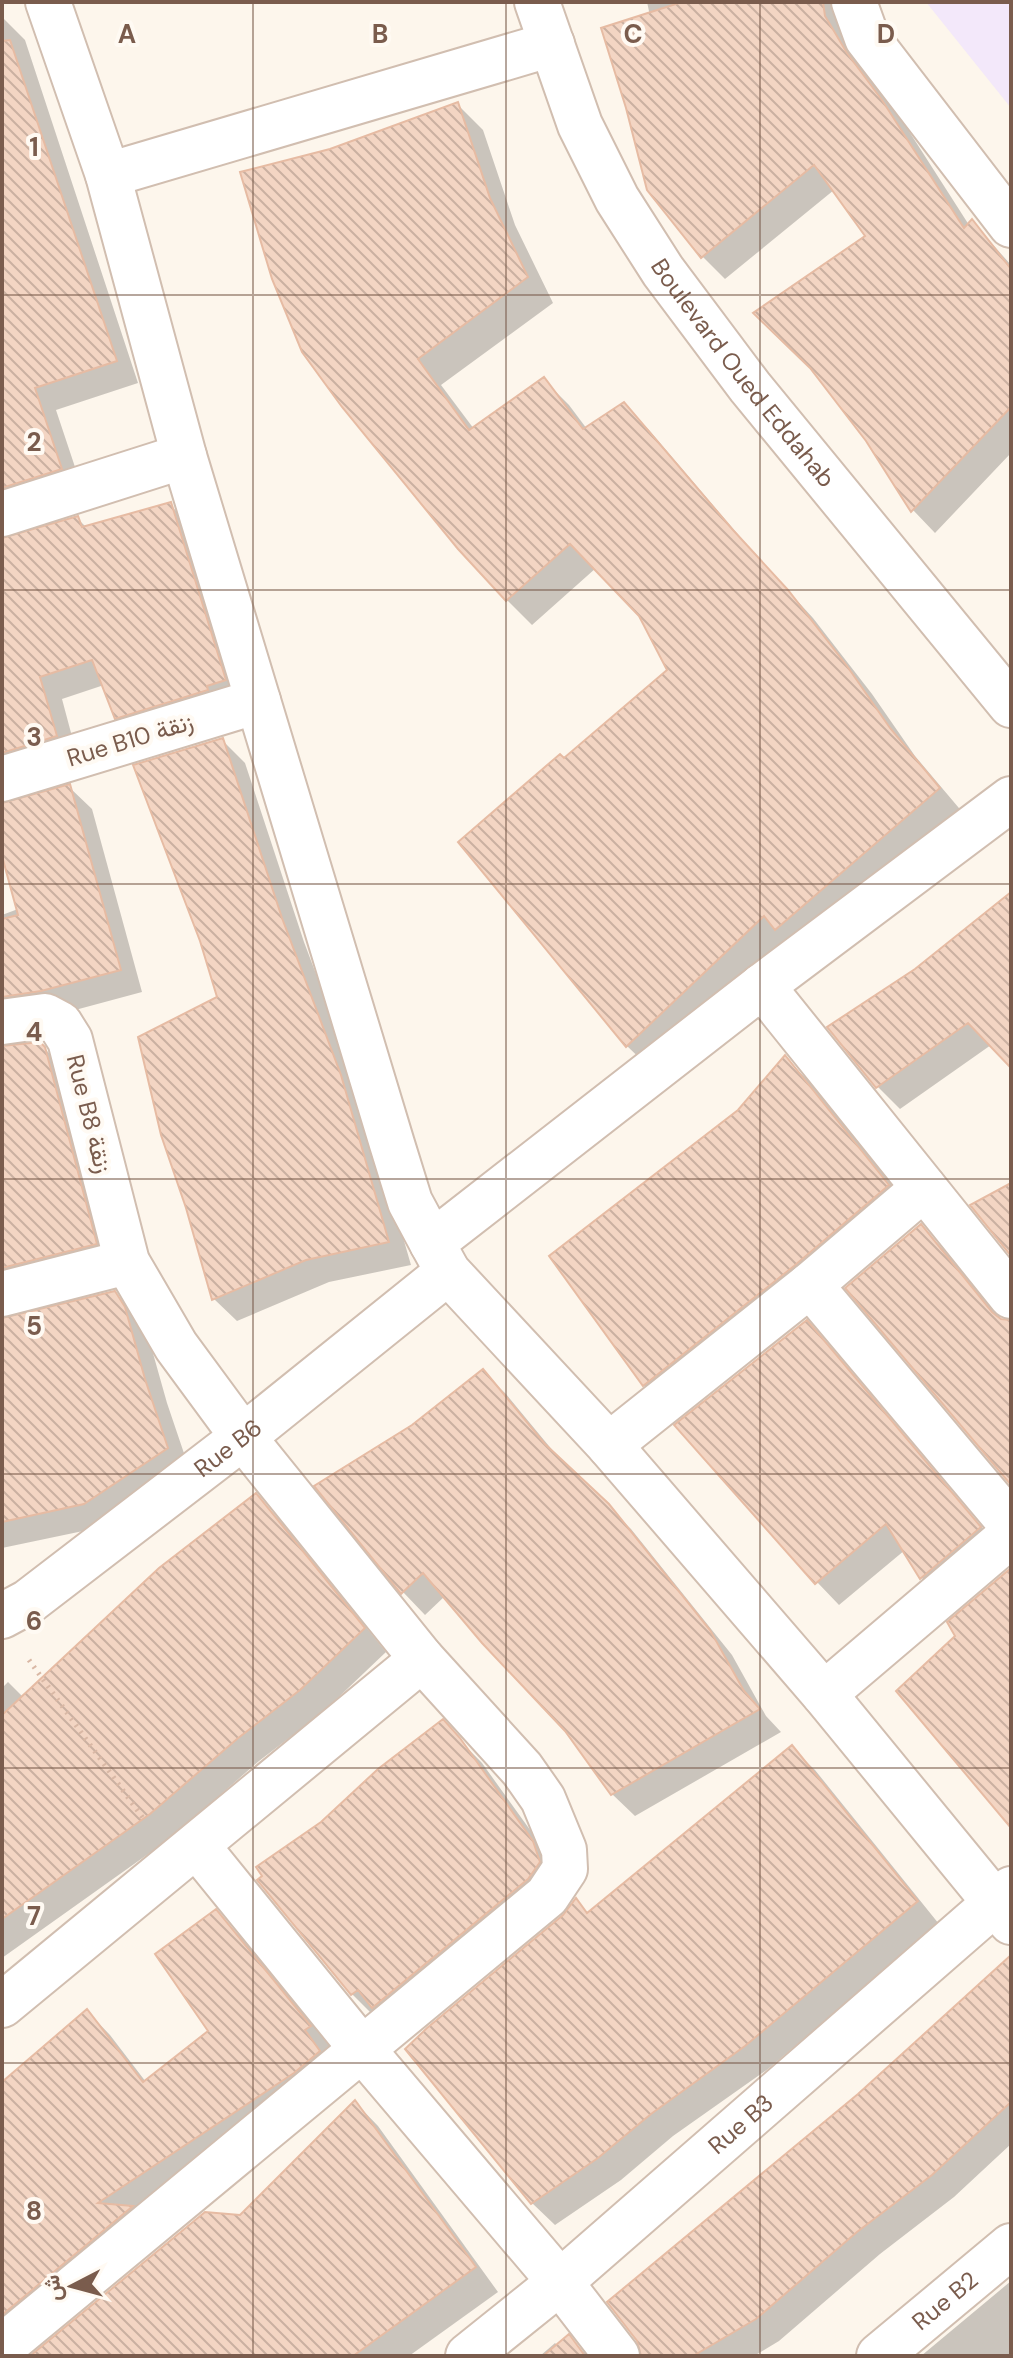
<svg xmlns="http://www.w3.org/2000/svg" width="1013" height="2358" font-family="'DM Sans',Vazirmatn,sans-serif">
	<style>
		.education { fill: #f3e8fa }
		.shadow { fill: #0003 }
		.building { fill: url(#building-back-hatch); stroke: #e6bba3; stroke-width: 2 }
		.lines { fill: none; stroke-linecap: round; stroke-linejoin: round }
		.minor-casing { stroke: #d1beb0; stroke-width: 48 }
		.tertiary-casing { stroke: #d1beb0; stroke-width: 48 }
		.path { stroke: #d9b8a5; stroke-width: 5; stroke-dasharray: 2 6; stroke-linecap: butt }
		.minor { stroke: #fff; stroke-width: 44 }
		.tertiary { stroke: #fff; stroke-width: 44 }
		.grid { fill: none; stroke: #7a5c4d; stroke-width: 2; stroke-opacity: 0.55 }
		.labels { text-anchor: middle; stroke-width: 8; stroke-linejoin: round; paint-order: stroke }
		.street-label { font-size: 24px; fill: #7a5c4d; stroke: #fffaf3 }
		.grid-label { font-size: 26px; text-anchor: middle; font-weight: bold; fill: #7a5c4d; stroke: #fffaf3; stroke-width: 8; stroke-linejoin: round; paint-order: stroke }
	</style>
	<defs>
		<pattern id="building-back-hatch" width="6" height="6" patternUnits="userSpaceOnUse" patternTransform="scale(2)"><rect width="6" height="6" fill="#f3d5c3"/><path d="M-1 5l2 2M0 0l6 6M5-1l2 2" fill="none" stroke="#cab0a1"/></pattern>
	</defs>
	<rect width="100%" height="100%" fill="#fdf6ec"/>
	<path class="education" d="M926 2H1011V108Z"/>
	<path class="shadow" d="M647 2H841L847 41 869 78 905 125 969 225 972 221 1011 265V453L935 533 913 510 868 440V236L834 190 725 279 702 256Z
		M3 18 25 40 138 383 56 410 83 491 2 527Z
		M457 104 483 130 515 225 553 303 441 385 474 429 544 380 569 405 587 429 623 404 649 430 758 558 813 618 872 694 915 756 964 814 653 1071 627 1046 564 761 670 671 641 615 596 568 532 625 507 600 331 151Z
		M170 505 193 527 247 703 139 740 116 717 104 685 62 699 78 759 2 791V540L77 518 87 528Z
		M222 740 245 763 304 942 363 1099 411 1265 329 1282 237 1321 214 1299Z
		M69 787 92 809 142 992 64 1013 2 1035V915L18 909 2 848V805Z
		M1011 895V1065L991 1045 900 1109 878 1087 916 971Z
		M40 1044 63 1067 118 1266 2 1307V1048Z
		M785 1058 808 1080 911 1208 667 1407 644 1385 739 1112Z
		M921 1226 943 1249 1001 1321 1011 1322V1482Z
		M114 1293 137 1316 147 1332 167 1403 190 1471 107 1526 2 1548V1320Z
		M806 1322 829 1345 1002 1551 944 1600 922 1578 905 1550 839 1605 817 1582Z
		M483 1372 506 1394 563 1463 631 1529 732 1655 766 1716 781 1732 635 1816 612 1794 567 1729 445 1596 425 1615 403 1592 317 1486 413 1427Z
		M256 1496 278 1518 386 1652 323 1712 259 1761 172 1837 2 1958V1688L8 1682 24 1698Z
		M442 1722 482 1763 556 1866 375 2017 352 1994 322 1823Z
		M792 1748 815 1770 939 1924 768 2069 673 2136 621 2180 555 2225 532 2203 576 1901 589 1914Z
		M216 1912 240 1936 333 2050 2 2356V2085L87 2011 110 2035 146 2082 211 2031Z
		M1011 1992V2144L954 2197 880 2254 779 2341 754 2356H643Z
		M355 2102 378 2126 498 2292 409 2356H33L241 2217Z
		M1011 2281V2356H921Z
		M569 2337 588 2356H540L555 2343 558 2346Z"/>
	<path class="building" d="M682 2H823L825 16 847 53 882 100 964 228 972 219 1011 269V407L911 512 866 441 810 368 753 313 865 236 814 165 701 258 647 190 626 108 601 28Z
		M10 40 117 361 35 388 62 469 2 488V41Z
		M458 102 490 198 528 277 418 359 469 430 544 377 583 429 624 402 733 530 788 590 847 666 890 728 940 788 775 930 764 916 626 1047 458 842 560 754 564 758 667 670 639 616 570 544 506 601 458 549 342 407 302 352 272 279 240 172 330 149Z
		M171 502 226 680 207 686 208 690 115 719 92 660 40 677 57 736 2 753V538L78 516 82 527Z
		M223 738 282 918 341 1075 389 1242 306 1260 212 1300 186 1208 161 1135 138 1037 217 997 200 941 133 765Z
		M70 784 121 970 41 991 2 997V919L18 915 2 856V803Z
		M1011 892V1068L968 1023 876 1088 827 1027 915 969Z
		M40 1042 45 1047 97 1244 2 1268V1046Z
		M785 1055 889 1185 794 1266 643 1386 549 1256 738 1110Z
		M1011 1183V1256L970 1205Z
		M921 1224 992 1312 1001 1319 1011 1320V1485L845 1288Z
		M115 1291 125 1307 145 1379 168 1448 84 1504 2 1522V1318Z
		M807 1320 981 1527 920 1579 886 1524 815 1584 674 1425Z
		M483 1369 545 1444 609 1504 710 1630 744 1691 760 1709 611 1795 565 1731 482 1643 423 1573 401 1594 314 1486 412 1425Z
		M256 1493 365 1628 300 1690 237 1739 150 1814 2 1919V1715L159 1568Z
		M1011 1568V1828L896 1691 955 1636 947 1622Z
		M443 1719 460 1738 533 1841 540 1862 528 1879 372 2008 358 1990 351 1995 257 1880 262 1876 256 1867 321 1822 378 1769Z
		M792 1745 918 1901 745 2046 651 2114 598 2158 531 2204 405 2049 427 2028 563 1915 576 1898 587 1913Z
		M216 1909 311 2026 305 2030 320 2051 294 2073 98 2203 133 2206 2 2315V2082L87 2009 143 2082 208 2031 155 1954Z
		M1011 1955V2102L932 2175 857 2232 756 2319 693 2356H641L637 2341 607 2302 858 2094Z
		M355 2100 476 2267 353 2356H30L205 2212 240 2215Z
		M569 2334 585 2356H543Z"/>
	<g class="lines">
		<g class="minor-casing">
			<g id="minor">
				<path d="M48 2 108 175 184 456 392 1144 410 1202 432 1243"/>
				<path d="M854 2 867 38 1011 225"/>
				<path d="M108 175 552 44"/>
				<path d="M2 514 184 456"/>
				<path d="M2 779 258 701"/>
				<path d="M1011 799 762 986 432 1243 448 1272 609 1445 824 1694 1011 1922"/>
				<path d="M762 986 1011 1296"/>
				<path d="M2 1022 45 1016 60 1024 70 1040 127 1262 176 1346 243 1437 422 1659 522 1769 543 1799 564 1850 565 1869 547 1896 2 2347"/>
				<path d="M810 1285 1011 1524"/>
				<path d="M2 1294 127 1262"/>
				<path d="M609 1445 810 1285 924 1188"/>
				<path id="s1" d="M2 1616 28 1602 243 1437 448 1272"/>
				<path d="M824 1694 1011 1535"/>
				<path d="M197 1846 362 2049 560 2282 617 2356"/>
				<path d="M2 2005 422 1659"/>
				<path id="s2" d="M468 2356 560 2282 1011 1889"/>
				<path id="s3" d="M879 2356 1011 2246"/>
			</g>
		</g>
		<g class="tertiary-casing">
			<g id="tertiary">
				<path id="s4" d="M537 2 580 125 617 199 663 271 750 387 1011 705"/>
			</g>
		</g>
		<path class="path" d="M29 1660 145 1821"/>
		<use href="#minor" class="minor"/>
		<use href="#tertiary" class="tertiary"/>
	</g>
	<path class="grid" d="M253 2V2356M506 2V2356M760 2V2356M2 295H1011M2 590H1011M2 884H1011M2 1179H1011M2 1474H1011M2 1768H1011M2 2063H1011"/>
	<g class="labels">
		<g class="street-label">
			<text dy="8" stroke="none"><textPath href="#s4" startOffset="428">Boulevard Oued Eddahab</textPath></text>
			<text transform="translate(130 740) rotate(-17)" y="8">Rue B10 زنقة</text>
			<text transform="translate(89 1114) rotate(76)" y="8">Rue B8 زنقة</text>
			<text dy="8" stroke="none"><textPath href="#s1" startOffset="282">Rue B6</textPath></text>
			<text dy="8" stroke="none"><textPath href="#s2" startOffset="358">Rue B3</textPath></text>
			<text dy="8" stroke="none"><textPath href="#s3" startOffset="86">Rue B2</textPath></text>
		</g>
	</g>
	<g class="grid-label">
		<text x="127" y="43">A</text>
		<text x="380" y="43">B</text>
		<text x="633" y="43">C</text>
		<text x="886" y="43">D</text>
		<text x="34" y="156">1</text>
		<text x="34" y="451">2</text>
		<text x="34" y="746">3</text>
		<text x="34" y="1041">4</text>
		<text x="34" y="1335">5</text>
		<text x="34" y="1630">6</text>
		<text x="34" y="1925">7</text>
		<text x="34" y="2220">8</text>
	</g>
	<rect width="1013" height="2358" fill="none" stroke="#7a5c4d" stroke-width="8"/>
	<g transform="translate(72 2286) rotate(264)" stroke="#fffaf3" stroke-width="6" paint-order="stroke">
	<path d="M0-6L14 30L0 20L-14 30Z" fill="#7a5c4d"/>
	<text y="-12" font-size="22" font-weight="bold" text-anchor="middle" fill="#7a5c4d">ش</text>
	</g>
</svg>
